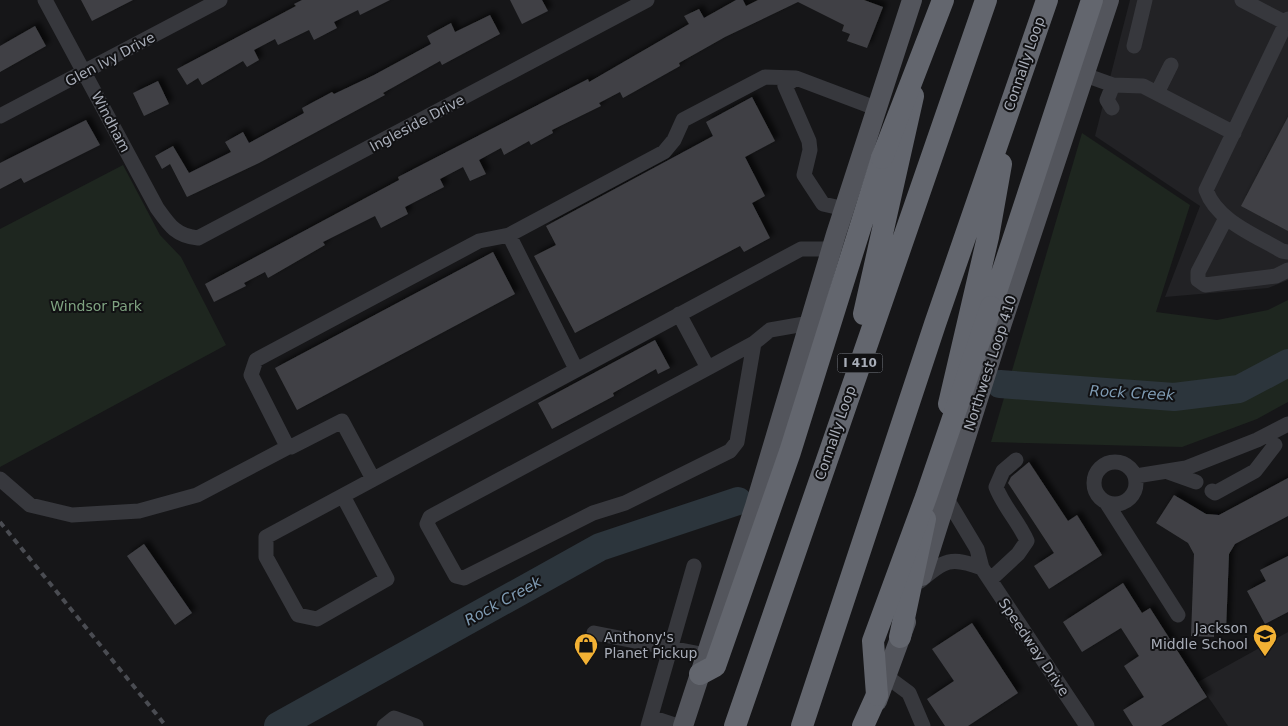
<svg xmlns="http://www.w3.org/2000/svg" width="1288" height="726" font-family="'DejaVu Sans',sans-serif">
	<style>
		.built { fill: #222225 }
		.green { fill: #1e261f }
		.lines { fill: none; stroke-linecap: round; stroke-linejoin: round }
		.river { stroke: #2c353c; stroke-width: 28 }
		.building { fill: #404145; filter: url(#shadow) }
		.minor { stroke: #37383d; stroke-width: 15 }
		.major { stroke: #53555c; stroke-width: 20 }
		.highway { stroke: #63666e; stroke-width: 22 }
		.rail { stroke: #4a4c52; stroke-width: 4; stroke-dasharray: 6 5; stroke-linecap: butt }
		.highway-bridge { stroke: #63666e; stroke-width: 22 }
		.labels { text-anchor: middle; stroke-width: 4; stroke-linejoin: round; paint-order: stroke }
		.shield { fill: #111113; stroke: #7b7e86; stroke-width: 1 }
		.shield-label { font-size: 12px; font-weight: bold; fill: #a8adb8 }
		.street-label { font-size: 14px; fill: #a8adb8; stroke: #111113 }
		.park-label { font-size: 14px; fill: #7fa381; stroke: #111113 }
		.poi-label { font-size: 14px; fill: #a8adb8; stroke: #111113; text-anchor: end }
		.water-label { font-size: 15px; font-style: italic; fill: #7f9bb3; stroke: #111113 }
	</style>
	<defs>
		<filter id="shadow"><feDropShadow dx="4.5" dy="-4.5" stdDeviation="2.5" flood-color="#0009"/></filter>
	</defs>
	<rect width="100%" height="100%" fill="#161618"/>
	<path class="built" d="M1130 0H1288V280L1268 288 1165 297 1200 206 1095 136Z
		M1288 632V726H1228L1198 682Z"/>
	<path class="green" d="M1082 133 1190 205 1156 312 1217 320 1268 310 1288 300V402L1257 419 1182 447 991 442Z
		M123 165 160 235 181 257 226 345 0 467V229Z"/>
	<g class="lines">
		<path class="river" d="M1000 384 1174 397 1239 389 1288 363
			M278 726 600 547 738 501"/>
	</g>
	<path class="building" d="M81 0H133L92 21Z
		M302 0H390L360 15 358 10 334 22 337 28 314 40 309 30 278 45 275 39 254 50 259 60 247 67 243 61 202 85 198 78 187 85 177 69 296 6 294 4Z
		M510 0H542L548 11 522 24Z
		M736 0H743L746 6 758 0H864L883 7 867 48 847 41 850 34 842 31 844 25 798 2 725 37 679 63 680 66 623 98 620 92 599 103 601 106 552 130 553 133 531 145 529 141 504 155 501 148 479 160 486 174 470 181 463 167 440 179 444 187 405 207 408 214 381 228 375 216 323 242 325 245 268 278 265 272 244 283 246 286 214 302 205 284 399 180 398 177 588 79 589 82 689 24 684 16 699 9 704 18Z
		M490 15 500 34 442 65 440 61 383 93 385 95 259 163 187 197 170 164 162 169 155 156 173 146 189 173 231 152 225 142 243 132 249 143 304 113 302 108 332 92 334 94 374 75 431 44 427 36 451 23 455 32Z
		M35 26 46 46 0 72V46Z
		M158 81 169 104 144 116 133 93Z
		M752 97 775 141 745 157 765 196 752 203 770 238 744 252 740 246 575 333 534 256 556 245 546 226 713 136 706 122Z
		M1288 117V231L1241 206Z
		M86 120 100 145 24 183 21 178 0 189V163Z
		M493 252 515 294 297 410 275 368Z
		M655 340 670 368 658 374 656 369 613 393 614 396 552 429 538 403Z
		M1029 462 1068 521 1077 515 1102 555 1049 589 1034 566 1054 553 1008 483 1011 477Z
		M1288 478V516L1235 544 1229 554 1226 630H1214V637L1191 636 1194 554 1188 543 1156 523 1174 495 1206 514 1219 515Z
		M144 544 192 613 175 625 127 556Z
		M1288 556V612L1265 624 1247 591 1266 581 1260 570Z
		M1123 583 1142 613 1150 608 1207 697 1161 726H1133L1123 710 1144 697 1124 666 1139 656 1121 628 1082 652 1063 622Z
		M972 623 1018 693 968 726H945L927 699 954 681 932 649Z"/>
	<g class="lines">
		<path class="minor" d="M45 0 157 208C169 225 176 236 198 238L647 0
			M1242 0 1286 23
			M1288 19 1206 190C1217 221 1255 235 1282 251L1288 252
			M1134 46 1145 0
			M1085 75 1113 85 1143 86 1234 133
			M1157 93 1171 65
			M1112 108 1107 100 1113 85
			M0 116 220 0
			M845 209 823 204 804 175 810 150 809 141 785 86 796 78 878 109
			M1226 218 1198 272V280L1205 285 1276 276 1288 270
			M679 314 708 368 430 517 427 524 456 576 464 578 593 513 625 503 730 451 737 442 754 343 770 330 810 323
			M708 368 754 343
			M576 369 509 235 664 152 674 140 683 120 765 77 796 78
			M1094 483a21 21 0 1 1 42 0a21 21 0 1 1-42 0Z
			M1168 472 1196 482
			M1136 476 1186 468 1257 440 1288 424
			M0 479 30 505 72 515 139 511 197 495 290 446
			M373 479 342 421 291 447 285 442 251 375 256 360 479 241 509 235
			M1212 491 1215 493 1255 471 1275 445
			M343 496 387 579 317 619 298 615 266 557V537L801 249H832
			M947 499 977 549 982 568 1087 726
			M1106 502 1178 615
			M990 580 1018 554 1027 541C1019 522 1003 506 996 487L1003 471 1016 460
			M920 581C944 560 951 556 982 568
			M594 633 706 655
			M886 676 909 693 923 726
			M651 717 678 726
			M384 726 394 718 416 726
			M648 726 694 566"/>
		<path class="major" d="M922 576 1002 323 1109 0
			M877 701 906 622
			M683 726 755 506 836 234 912 0"/>
		<path class="highway" d="M991 307 1092 0
			M864 314 913 96
			M949 404 988 237 1001 164
			M900 637 925 519
			M700 674 715 666 790 452 882 158
			M735 726 986 0
			M802 726 935 324 1047 0
			M863 726 877 695"/>
		<path class="rail" d="M0 522 166 726"/>
		<path class="highway-bridge" d="M882 158 943 0
			M877 695 873 641 926 497 991 307"/>
	</g>
	<defs>
		<g id="school-pin" transform="scale(1.25)"><path d="M0 17L-7.5 6A9.5 9.5 0 1 1 7.5 6Z" fill="#f2b134" stroke="#111113"/><path d="M0-5L7-2L0 1L-7-2ZM-4 1L0 2.5L4 1V4Q0 6-4 4Z" fill="#111"/></g>
		<g id="shop-pin" transform="scale(1.25)"><path d="M0 17L-7.5 6A9.5 9.5 0 1 1 7.5 6Z" fill="#f2b134" stroke="#111113"/><path d="M-5-2.5h2.3a2.7 3.5 0 0 1 5.4 0H5L5.5 6h-11ZM-1.5-2.5h3a1.5 2.3 0 0 0-3 0Z" fill="#111"/></g>
	</defs>
	<g fill-rule="evenodd">
		<use href="#school-pin" x="1265" y="636"/>
		<use href="#shop-pin" x="586" y="645"/>
	</g>
	<g class="labels">
		<rect class="shield" x="837.5" y="353.5" width="45" height="19" rx="4"/>
		<g class="shield-label">
			<text x="860" y="367">I 410</text>
		</g>
		<g class="street-label">
			<text transform="translate(110 59) rotate(-28)" y="5">Glen Ivy Drive</text>
			<text transform="translate(1024 64) rotate(-71)" y="5">Connally Loop</text>
			<text transform="translate(111 122) rotate(62)" y="5">Windham</text>
			<text transform="translate(417 123) rotate(-28)" y="5">Ingleside Drive</text>
			<text transform="translate(990 363) rotate(-72)" y="5">Northwest Loop 410</text>
			<text transform="translate(835 433) rotate(-71)" y="5">Connally Loop</text>
			<text transform="translate(1034 647) rotate(56)" y="5">Speedway Drive</text>
		</g>
		<g class="park-label">
			<text x="96" y="311">Windsor Park</text>
		</g>
		<g class="poi-label">
			<text x="1248" y="633">Jackson<tspan x="1248" dy="16">Middle School</tspan></text>
			<text x="604" y="642" text-anchor="start">Anthony's<tspan x="604" dy="16">Planet Pickup</tspan></text>
		</g>
		<g class="water-label">
			<text transform="translate(1132 393) rotate(3)" y="5">Rock Creek</text>
			<text transform="translate(503 601) rotate(-29)" y="5">Rock Creek</text>
		</g>
	</g>
</svg>
